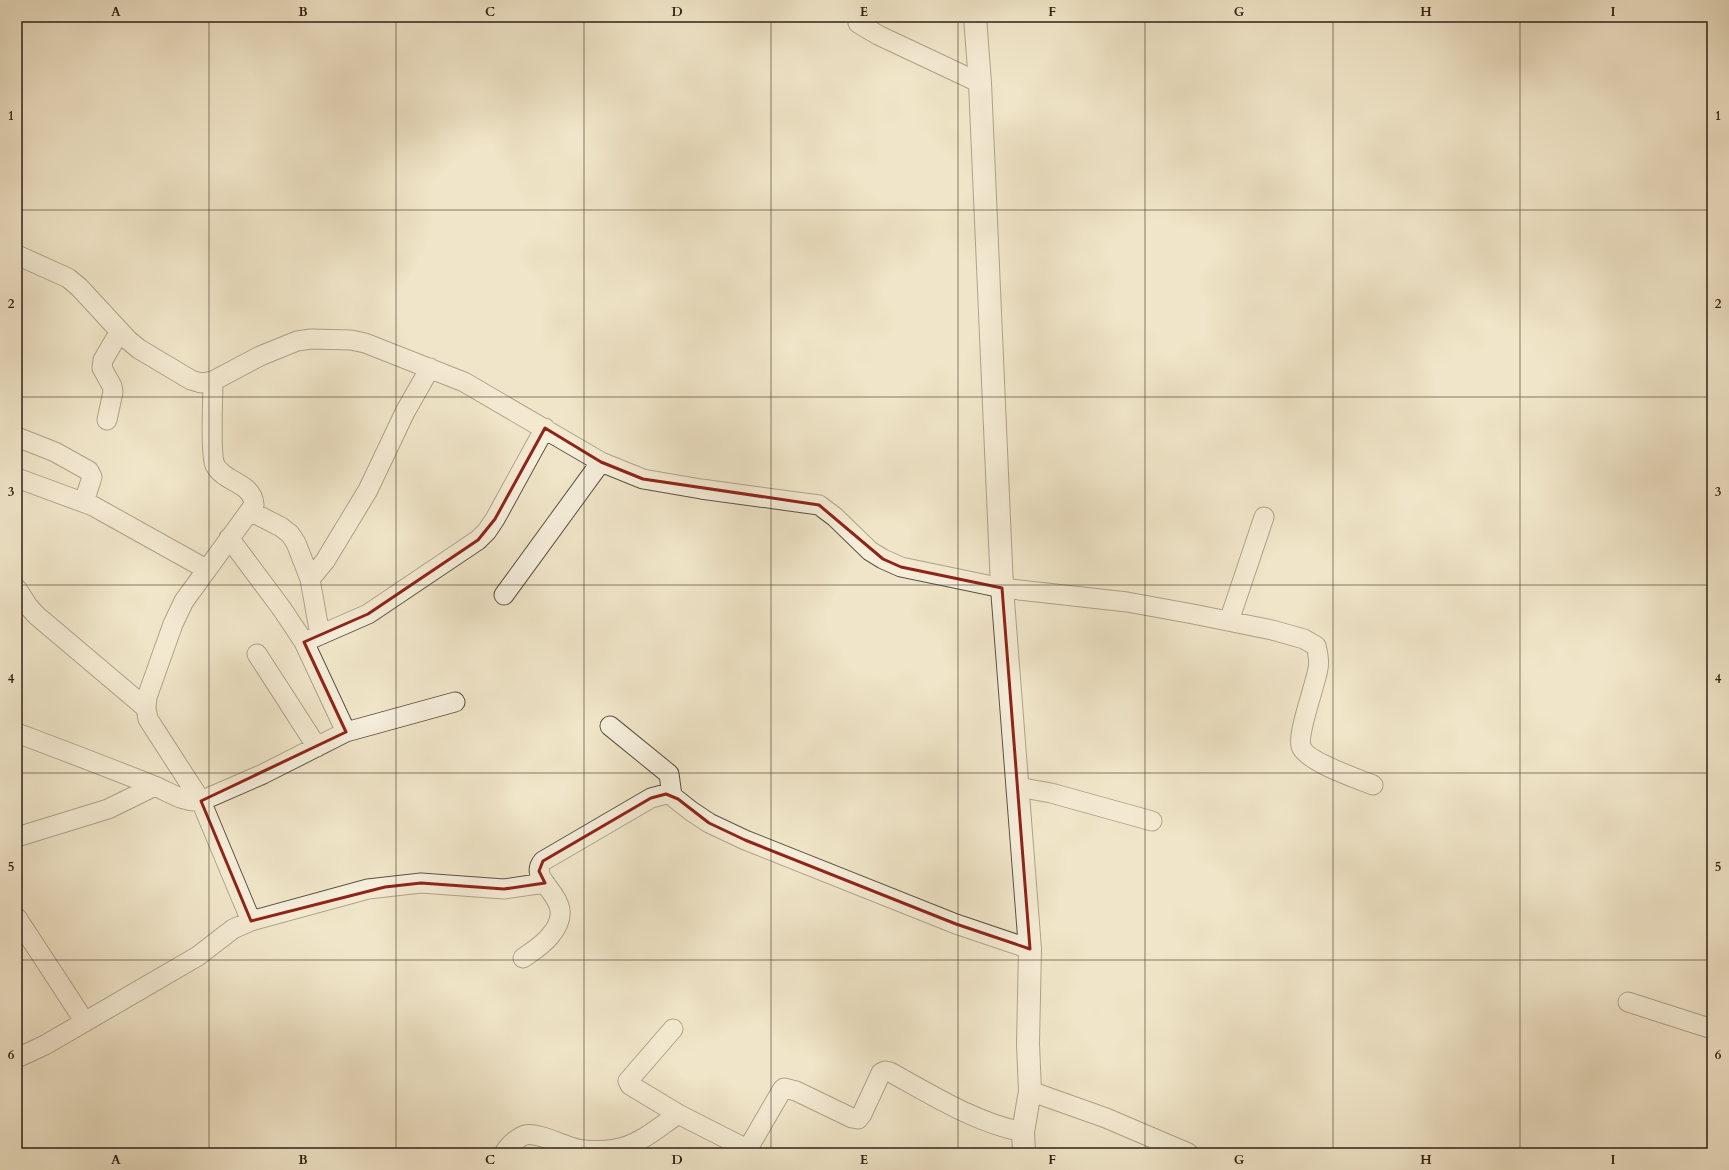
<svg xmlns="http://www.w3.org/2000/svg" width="1729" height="1170" font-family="Cardo,serif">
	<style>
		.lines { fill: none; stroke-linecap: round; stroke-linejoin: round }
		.minor-casing { stroke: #5e5241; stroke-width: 21 }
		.tertiary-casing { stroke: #5e5241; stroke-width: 24 }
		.minor { stroke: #f5eedb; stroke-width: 19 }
		.tertiary { stroke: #f5eedb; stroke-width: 22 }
		.marked { fill: none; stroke: #8f2418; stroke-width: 3; stroke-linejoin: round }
		.grid { fill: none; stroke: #2e2114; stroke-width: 1; stroke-opacity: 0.55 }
		.neatline { fill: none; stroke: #2e2114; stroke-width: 1.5 }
		.grid-label { font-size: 13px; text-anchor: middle; font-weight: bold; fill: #2e2114 }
	</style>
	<rect width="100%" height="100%" fill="#f0e5c8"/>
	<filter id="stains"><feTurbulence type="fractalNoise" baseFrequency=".005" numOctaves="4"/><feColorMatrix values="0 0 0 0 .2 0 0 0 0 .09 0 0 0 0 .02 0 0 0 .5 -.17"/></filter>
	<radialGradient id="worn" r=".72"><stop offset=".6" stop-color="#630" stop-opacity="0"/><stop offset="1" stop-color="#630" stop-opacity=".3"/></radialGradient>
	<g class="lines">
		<g class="minor-casing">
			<path id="minor" d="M858 23 878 35 980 83
				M17 255 68 278 79 287 128 340 139 349 191 380 201 383 213 381 260 356 297 341 311 339 351 340 365 343 464 382 601 462 643 479 701 489 819 505 835 517 870 551 883 559 901 567 1002 588 1127 602 1193 614 1272 630 1304 639 1316 646C1321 665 1318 670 1313 688 1310 700 1298 735 1301 746 1305 761 1358 779 1373 785
				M213 381C213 397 210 453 215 465 224 483 253 482 254 505L184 601 173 624 147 697 146 708 148 719 201 801 251 921
				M107 420 113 392 112 386 102 368 103 360 120 331
				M17 437 55 452 89 471 92 477 84 502
				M17 478 93 506 206 569
				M250 511 281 527 290 534 296 543 310 579 320 635
				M229 538 282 609 304 642 346 732
				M310 579 325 561 368 490 405 412 430 368
				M17 589 28 606 36 615 146 708
				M504 595 601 462
				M1229 621 1264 517
				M304 642 368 614 478 540 487 531 495 519 545 428
				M257 654 317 747
				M610 726 669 774 672 796
				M17 733C62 750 107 767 152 785 168 791 183 803 201 801L263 774 346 732 455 702
				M1018 787 1051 793 1152 821
				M17 837 108 809 155 786
				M17 918 85 1022
				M523 958C533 951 543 945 550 936 583 898 524 883 543 861L651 798 666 794 672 796 691 811 709 823 745 840 956 924 1030 949
				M1628 1002 1712 1029
				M673 1029 628 1081 630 1085 678 1114 743 1147 750 1145 782 1090 784 1088 796 1091 852 1118 858 1119 862 1114 881 1073 885 1071 890 1072C932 1095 976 1123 1023 1132
				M17 1058 45 1045 198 956 233 929 251 921 368 889 421 883 504 889 545 883
				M1030 1091 1106 1118 1188 1153
				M504 1153C509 1146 516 1138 525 1135 538 1132 564 1146 578 1149 590 1151 603 1151 615 1149 638 1146 659 1127 678 1114"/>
		</g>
		<g class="tertiary-casing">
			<path id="tertiary" d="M975 17 980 83 1002 588 1030 949 1028 1044 1030 1091 1023 1132 1024 1153"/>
		</g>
		<use href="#minor" class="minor"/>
		<use href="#tertiary" class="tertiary"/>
	</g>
	<path d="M0 0H1729V1170H0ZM545 428 601 462 643 479 819 505 883 559 901 567 1002 588 1030 949 956 924 745 840 709 823 678 799 666 794 651 798 543 861 539 871 545 883 504 889 421 883 385 887 251 921 201 801 346 732 304 642 368 614 478 540 495 519Z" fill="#f0e5c8" fill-opacity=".55" fill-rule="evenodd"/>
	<path class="marked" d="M545 428 601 462 643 479 819 505 883 559 901 567 1002 588 1030 949 956 924 745 840 709 823 678 799 666 794 651 798 543 861 539 871 545 883 504 889 421 883 385 887 251 921 201 801 346 732 304 642 368 614 478 540 495 519Z"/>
	<path class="grid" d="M209 17V1153M396 17V1153M584 17V1153M771 17V1153M958 17V1153M1145 17V1153M1333 17V1153M1520 17V1153M17 210H1712M17 397H1712M17 585H1712M17 773H1712M17 960H1712"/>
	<rect width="1729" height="1170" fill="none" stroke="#f0e5c8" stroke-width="44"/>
	<rect x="22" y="22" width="1685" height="1126" class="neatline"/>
	<g class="grid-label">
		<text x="116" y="16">A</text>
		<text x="303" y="16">B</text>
		<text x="490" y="16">C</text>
		<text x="677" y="16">D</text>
		<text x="864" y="16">E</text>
		<text x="1052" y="16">F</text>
		<text x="1239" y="16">G</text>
		<text x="1426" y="16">H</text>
		<text x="1613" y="16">I</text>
		<text x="11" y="120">1</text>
		<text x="1718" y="120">1</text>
		<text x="11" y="308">2</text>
		<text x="1718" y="308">2</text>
		<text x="11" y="496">3</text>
		<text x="1718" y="496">3</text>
		<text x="11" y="683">4</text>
		<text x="1718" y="683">4</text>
		<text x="11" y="871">5</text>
		<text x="1718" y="871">5</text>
		<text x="11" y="1059">6</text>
		<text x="1718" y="1059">6</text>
		<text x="116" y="1164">A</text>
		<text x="303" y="1164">B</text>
		<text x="490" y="1164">C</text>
		<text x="677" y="1164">D</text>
		<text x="864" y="1164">E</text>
		<text x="1052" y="1164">F</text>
		<text x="1239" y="1164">G</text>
		<text x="1426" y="1164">H</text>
		<text x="1613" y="1164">I</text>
	</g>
	<rect width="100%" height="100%" filter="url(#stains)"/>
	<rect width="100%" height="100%" fill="url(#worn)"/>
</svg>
